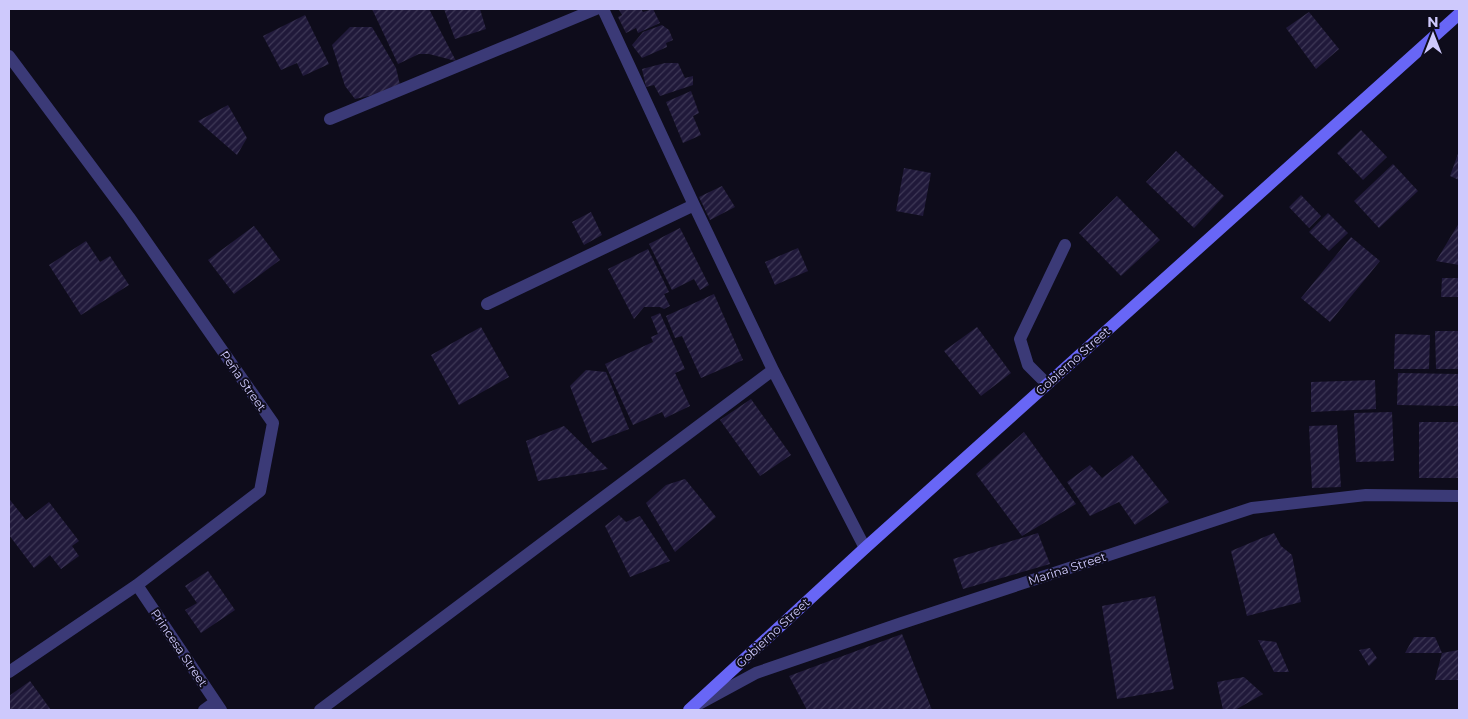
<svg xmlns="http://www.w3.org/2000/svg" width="1468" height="719" font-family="Montserrat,sans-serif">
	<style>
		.building { fill: url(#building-hatch) }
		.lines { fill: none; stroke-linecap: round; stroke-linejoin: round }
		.lane { stroke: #3b3a77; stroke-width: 12 }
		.street { stroke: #3b3a77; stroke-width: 12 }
		.secondary { stroke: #6866f6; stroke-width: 12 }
		.labels { text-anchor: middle; stroke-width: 4; stroke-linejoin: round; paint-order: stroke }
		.street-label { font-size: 12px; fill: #cec9fc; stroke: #0e0c1b }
	</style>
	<defs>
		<pattern id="building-hatch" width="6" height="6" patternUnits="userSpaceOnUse" patternTransform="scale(1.25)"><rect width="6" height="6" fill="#20193a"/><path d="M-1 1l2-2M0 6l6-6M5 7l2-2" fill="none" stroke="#3f3957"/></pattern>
	</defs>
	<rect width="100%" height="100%" fill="#0e0c1b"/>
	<path class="building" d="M372 9H429L456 61 429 54H419L398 64Z
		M444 9H480L486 29 455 39Z
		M621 9H641L643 12 653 9 660 23 638 33 636 28 626 33 618 17 622 15 619 10Z
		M1309 12 1339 49 1316 69 1286 28Z
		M305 15 329 64 303 76 297 63 281 70 263 36Z
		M662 25 669 30 673 40 666 43 667 47 642 58 632 45 643 32Z
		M350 27H372L396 68 401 89 355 99 345 86 332 45Z
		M665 63H678L685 78 693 76V85L660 96 654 85 646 87 642 69Z
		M691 91 699 113 693 116 701 135 683 143 666 102Z
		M228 105 247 138 237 155 198 121Z
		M1361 130 1387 157 1363 180 1337 153Z
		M1176 151 1224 196 1194 228 1146 182Z
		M1459 151V180L1450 176Z
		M1393 164 1418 191 1379 228 1354 201Z
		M904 168 931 173 923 216 896 211Z
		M722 186 735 207 710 220 699 197Z
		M1301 195 1321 216 1309 228 1289 207Z
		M1117 196 1160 240 1121 276 1079 233Z
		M591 212 602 235 584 245 572 222Z
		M1328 213 1348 233 1329 251 1309 232Z
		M1459 223V265L1436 261Z
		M254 226 280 260 234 294 208 260Z
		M680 228 709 285 700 290 694 279 672 290 649 244Z
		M1351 237 1380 261 1330 322 1301 298Z
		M86 241 100 262 110 256 129 285 81 315 49 265Z
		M798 248 808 271 775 285 765 262Z
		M648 249 669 292 664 294 670 306 664 309 660 307H644L634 319 608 269Z
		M1442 278H1459V297H1441Z
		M714 294 743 360 701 378 682 336 675 338 666 316Z
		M660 313 685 369 675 373 690 406 665 418 662 412 633 425 605 364 653 342 651 337 658 334 651 317Z
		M481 327 509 377 459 405 431 355Z
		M977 327 1011 373 981 396 944 351Z
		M1435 331H1459V369H1436Z
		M1395 334 1430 335 1429 369H1394Z
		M586 370 606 372 629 429 592 443 570 386Z
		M1398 373 1459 374V406L1397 405Z
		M1375 380 1376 409 1311 412V382Z
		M751 399 791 455 760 476 720 420Z
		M1392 412 1394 461 1356 462 1354 413Z
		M1419 422H1459V478H1419Z
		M1337 425 1341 487 1312 488 1309 426Z
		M564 426 608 469 538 481 526 441Z
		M1024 432 1076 504 1022 536 976 474Z
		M1132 455 1169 502 1135 525 1119 502 1090 516 1067 482 1090 465 1102 478Z
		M685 479 716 517 675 552 646 503 666 485Z
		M10 500 26 520 49 502 79 541 72 546 79 556 61 569 50 555 34 568 9 535V501Z
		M619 515 626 522 640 516 670 561 630 577 605 526Z
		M1038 533 1050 564 963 589 953 559Z
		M1274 533 1281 546 1292 555 1301 602 1247 616 1231 551Z
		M208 571 235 610 201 633 185 610 197 603 185 586Z
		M1155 596 1174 689 1117 699 1102 606Z
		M902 634 932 710H807L789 676Z
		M1414 637H1435L1442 653H1405Z
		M1258 640 1276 642 1289 672H1274Z
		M1370 648 1377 658 1369 666 1359 650Z
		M1459 650V680H1435L1442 653Z
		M1244 677 1263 694 1235 710H1223L1217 682Z
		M30 681 51 710H9V696Z"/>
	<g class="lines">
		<path class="lane" d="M1047 384 1028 365 1020 339 1065 245"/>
		<path class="street" d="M603 9 694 205 773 370
			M9 56 129 217 273 423 260 491 137 585 9 672
			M330 119 596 9
			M487 304 694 205
			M137 585 221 710
			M697 705 756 673 899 624 1252 508 1366 495 1459 496
			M204 710 215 702
			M320 710 773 370 865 548"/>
		<path class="secondary" d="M689 710 865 548 1459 14"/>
	</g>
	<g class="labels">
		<g class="street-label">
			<text transform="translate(1073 361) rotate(-42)" y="4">Gobierno Street</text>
			<text transform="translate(243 381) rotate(55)" y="4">Peña Street</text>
			<text transform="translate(1067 569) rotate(-18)" y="4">Marina Street</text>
			<text transform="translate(773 633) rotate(-43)" y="4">Gobierno Street</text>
			<text transform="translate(179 648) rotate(56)" y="4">Princesa Street</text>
		</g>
	</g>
	<rect width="1468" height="719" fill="none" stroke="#cec9fc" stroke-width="20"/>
	<g transform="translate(1433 35)" stroke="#0e0c1b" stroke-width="4" paint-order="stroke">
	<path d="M0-4L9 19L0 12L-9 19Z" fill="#cec9fc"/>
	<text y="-8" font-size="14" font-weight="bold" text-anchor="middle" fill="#cec9fc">N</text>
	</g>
</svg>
